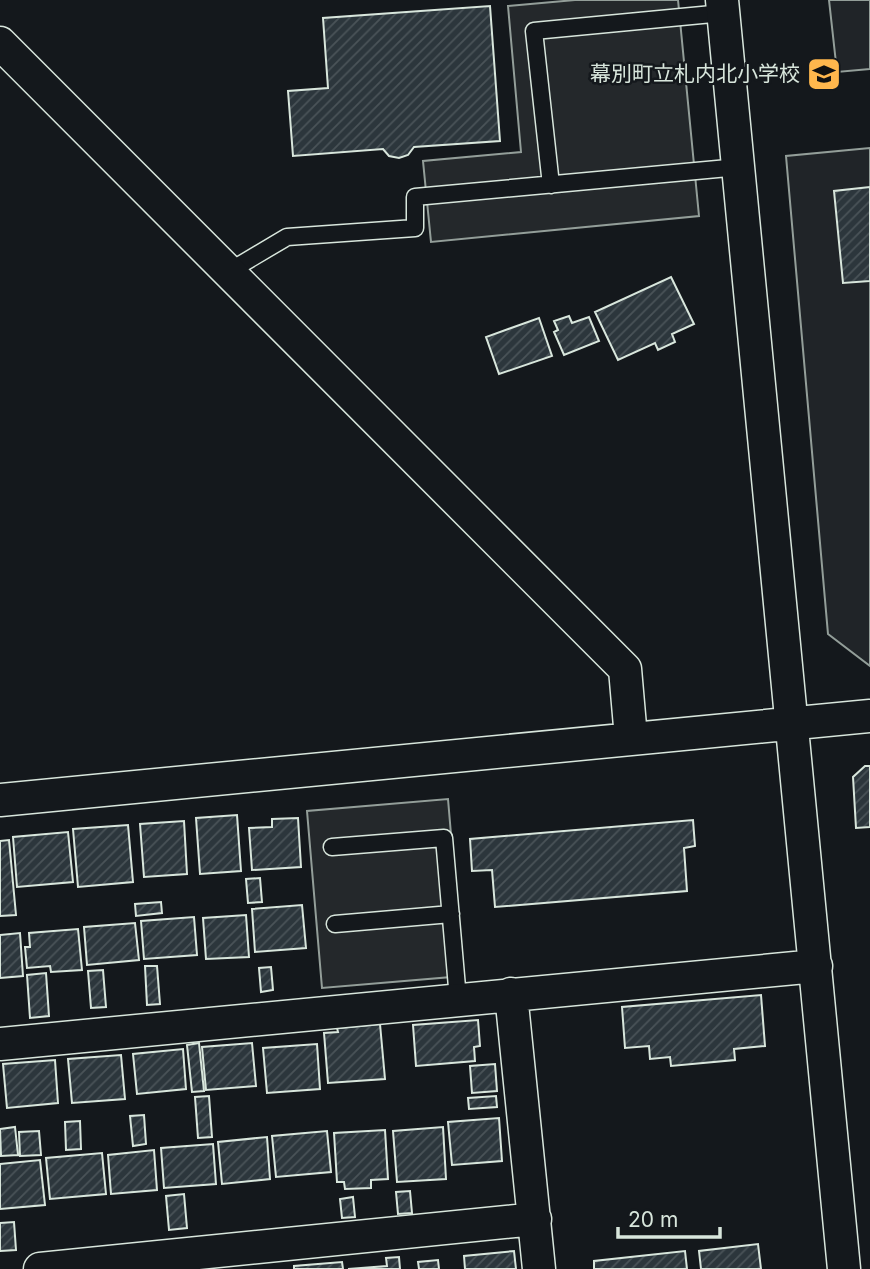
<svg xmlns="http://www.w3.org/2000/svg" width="870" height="1269" font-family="Inter,'Noto Sans JP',sans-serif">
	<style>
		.park { fill: #202428; stroke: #939e99; stroke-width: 2 }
		.parking { fill: #24282b; stroke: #939e99; stroke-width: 2 }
		.building { fill: url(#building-hatch); stroke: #d8e6dc; stroke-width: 2 }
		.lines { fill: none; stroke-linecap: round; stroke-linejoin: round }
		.lane-casing { stroke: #d8e6dc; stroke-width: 19 }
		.street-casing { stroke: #d8e6dc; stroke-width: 35 }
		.lane { stroke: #14181c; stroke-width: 16 }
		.street { stroke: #14181c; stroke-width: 32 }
		.labels { text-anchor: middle; stroke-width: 5; stroke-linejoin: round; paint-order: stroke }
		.poi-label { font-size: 21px; fill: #d8e6dc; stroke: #14181c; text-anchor: end }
	</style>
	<defs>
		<pattern id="building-hatch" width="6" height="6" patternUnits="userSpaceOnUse" patternTransform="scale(1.75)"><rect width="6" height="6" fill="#2c363c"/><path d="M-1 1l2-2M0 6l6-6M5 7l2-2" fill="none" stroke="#4a5358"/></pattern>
	</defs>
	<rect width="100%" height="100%" fill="#14181c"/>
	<path class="park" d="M829 0H870V69L837 72Z
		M870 148V666L828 634 786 156Z"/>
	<path class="parking" d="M575 0H678L699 216 431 242 423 161 521 152 508 6Z
		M448 799 463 976 322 988 307 811Z"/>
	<path class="building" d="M490 6 500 141 414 147 408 155 399 158 389 156 383 149 293 156 288 91 328 88 323 18Z
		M870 187V281L843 283 834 191Z
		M671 277 694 324 672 334 675 342 658 350 655 343 618 360 595 312Z
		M569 316 572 323 589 317 599 341 564 355 554 332 558 330 554 321Z
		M539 318 552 356 499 374 486 337Z
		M865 766H870V827L856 828 853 777Z
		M237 815 241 871 200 874 196 818Z
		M298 818 301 867 252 870 249 828 272 827V819Z
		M693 820 695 846 684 848 687 891 495 907 492 870 472 871 470 839Z
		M184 821 187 874 144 877 140 824Z
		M128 825 133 882 78 887 73 829Z
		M68 832 73 882 17 887 13 837Z
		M9 840 16 915 0 916V841Z
		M260 878 262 902 248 903 246 879Z
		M161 902 162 913 136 916 135 904Z
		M302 905 306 948 255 952 252 909Z
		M246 915 249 957 206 959 203 918Z
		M194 917 197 955 144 959 141 921Z
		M135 923 139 960 87 965 84 927Z
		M78 929 82 970 51 972 50 966 27 968 25 947H30L29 933Z
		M20 933 23 976 0 978V935Z
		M145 966H157L160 1004 147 1005Z
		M271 967 273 990 261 992 259 968Z
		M103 970 106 1007 91 1008 88 971Z
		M46 973 49 1016 30 1018 27 975Z
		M761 995 765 1046 734 1049 735 1060 671 1066 670 1057 650 1059 649 1046 625 1048 622 1007Z
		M478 1020 480 1046 474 1047 475 1061 416 1066 413 1025Z
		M380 1024 385 1079 328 1083 324 1033 338 1032 337 1028Z
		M199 1043 204 1091 192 1092 187 1045Z
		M252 1043 256 1086 206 1090 202 1047Z
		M317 1044 320 1089 267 1093 263 1048Z
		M183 1049 186 1089 137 1094 133 1054Z
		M121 1055 125 1099 72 1103 68 1059Z
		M55 1060 58 1103 7 1108 3 1064Z
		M495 1064 497 1091 472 1093 470 1066Z
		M209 1096 212 1137 198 1138 195 1097Z
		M496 1096 497 1107 469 1109 468 1098Z
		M144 1115 146 1144 133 1146 130 1116Z
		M499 1118 502 1161 452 1165 448 1122Z
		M80 1121 81 1149 66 1150 65 1122Z
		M15 1127 18 1155 1 1156 0 1129Z
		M443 1127 446 1179 397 1182 393 1131Z
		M385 1130 388 1179 371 1180V1188L345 1189 344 1182H337L334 1133Z
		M39 1131 41 1155 20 1156 19 1132Z
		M327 1131 331 1172 276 1177 272 1136Z
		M267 1137 270 1179 222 1184 218 1142Z
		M213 1144 216 1184 164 1188 161 1148Z
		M154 1150 157 1190 111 1194 108 1155Z
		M102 1153 106 1194 50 1199 46 1158Z
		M40 1160 45 1205 0 1209V1164Z
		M410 1191 412 1213 398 1214 396 1192Z
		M184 1194 187 1228 169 1230 166 1196Z
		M353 1197 355 1217 342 1218 340 1199Z
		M14 1222 16 1250 0 1251V1223Z
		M758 1244 761 1269H701L699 1251Z
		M514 1251 516 1269H465L464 1256Z
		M685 1251 687 1269H594V1261Z
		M399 1257 400 1269H348L387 1266 386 1258Z
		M438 1260 439 1269H419L418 1262Z
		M342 1262 343 1269H294V1266Z"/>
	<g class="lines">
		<g class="lane-casing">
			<path id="lane" d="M551 185 534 31 723 13
				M228 272 287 237 415 228V197L739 167
				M332 847 444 838 458 999
				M335 924 451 914"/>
		</g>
		<g class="street-casing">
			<path id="street" d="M722 0 844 1269
				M0 43 625 669 631 738
				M0 800 870 716
				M511 994 539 1269
				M0 1044 816 966
				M40 1269 535 1219"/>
		</g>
		<use href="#lane" class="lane"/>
		<use href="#street" class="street"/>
	</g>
	<defs>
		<g id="school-square" transform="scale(1.75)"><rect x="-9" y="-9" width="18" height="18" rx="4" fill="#ffb74d" stroke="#14181c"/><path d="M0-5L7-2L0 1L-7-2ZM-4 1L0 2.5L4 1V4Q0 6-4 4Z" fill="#111"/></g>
	</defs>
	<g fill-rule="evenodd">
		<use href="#school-square" x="824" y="74"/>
	</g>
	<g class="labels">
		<g class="poi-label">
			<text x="800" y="81">幕別町立札内北小学校</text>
		</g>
	</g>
	<path d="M618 1227v10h102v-10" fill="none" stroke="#d8e6dc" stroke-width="3.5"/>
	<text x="628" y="1227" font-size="21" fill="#d8e6dc" stroke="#14181c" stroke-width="5" paint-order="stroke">20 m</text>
</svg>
